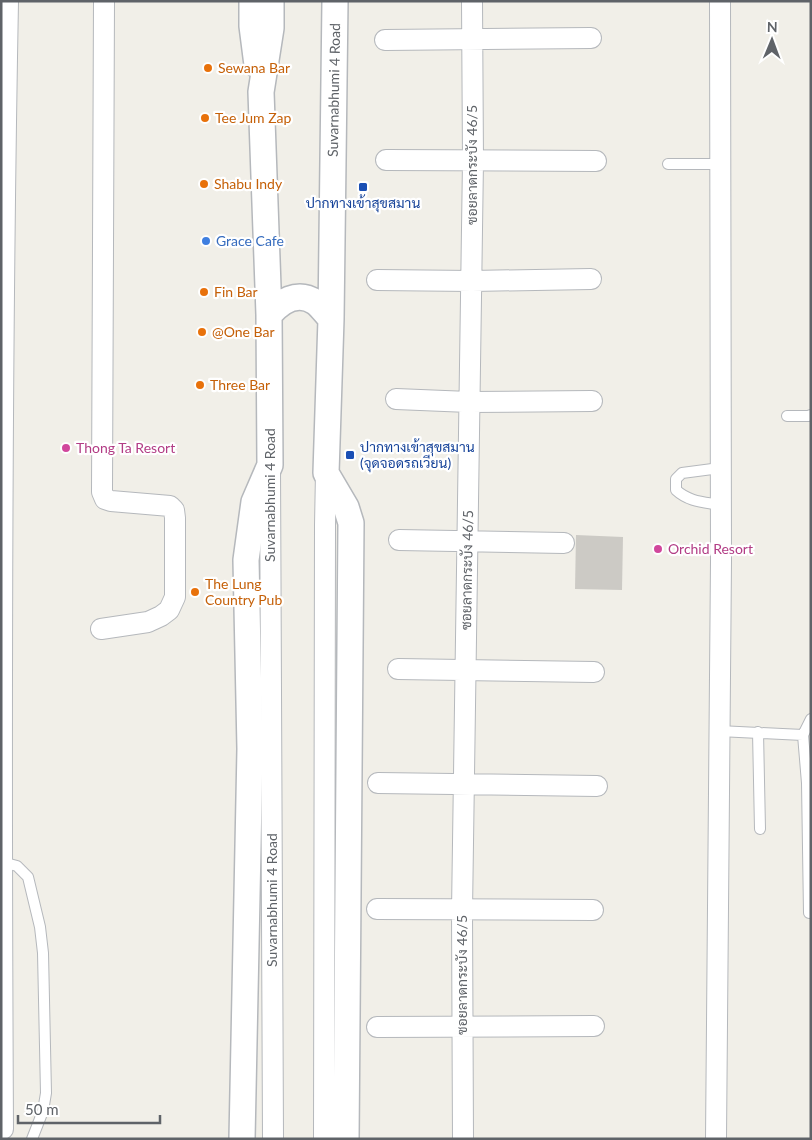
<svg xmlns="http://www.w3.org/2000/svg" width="812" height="1140" font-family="Lato,Sarabun,sans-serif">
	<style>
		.building { fill: #cccac5 }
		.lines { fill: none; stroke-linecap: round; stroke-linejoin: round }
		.service-casing { stroke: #b5b8bc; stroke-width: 12 }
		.minor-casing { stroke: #b5b8bc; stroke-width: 22 }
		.tertiary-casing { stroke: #b5b8bc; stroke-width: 28 }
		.service { stroke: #fff; stroke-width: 10 }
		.minor { stroke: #fff; stroke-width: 20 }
		.tertiary { stroke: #fff; stroke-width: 25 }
		.food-dot { fill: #e8710a; stroke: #fff; stroke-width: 2 }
		.transit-dot { fill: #1a4fb4; stroke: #fff; stroke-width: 2 }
		.shop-dot { fill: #3f7fe0; stroke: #fff; stroke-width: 2 }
		.hotel-dot { fill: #d1479c; stroke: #fff; stroke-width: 2 }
		.labels { text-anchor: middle; stroke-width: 4.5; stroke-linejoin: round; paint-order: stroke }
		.food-label { font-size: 14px; fill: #c56008; stroke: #fff; text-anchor: start }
		.street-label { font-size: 14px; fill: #5f6368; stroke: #fff }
		.transit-label { font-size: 14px; fill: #164399; stroke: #fff }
		.shop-label { font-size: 14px; fill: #366cbe; stroke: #fff; text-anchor: start }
		.hotel-label { font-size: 14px; fill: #b23c85; stroke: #fff; text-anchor: start }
	</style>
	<rect width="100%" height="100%" fill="#f1efe8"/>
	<path class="building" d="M576 535 623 537 622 590 575 589Z"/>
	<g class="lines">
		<g class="service-casing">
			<path id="service" d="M668 164H720
				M787 416H808L811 415
				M720 505C704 502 689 502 676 490V479L682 473 720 468
				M719 731 803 735 807 783 809 913
				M758 732 760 829
				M803 735 811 719
				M2 862 17 866 28 877 40 927 43 953 46 1093 43 1111 32 1139"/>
		</g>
		<g class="minor-casing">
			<path id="minor" d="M385 40 591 38
				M386 160 596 161
				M377 280 472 281 591 279
				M396 399 469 402 592 401
				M270 468 273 1139
				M399 540 564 543
				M101 629 148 622 161 616 169 610 175 597V518L174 510 170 506 111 501 105 499 102 492 104 1
				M398 669 594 672
				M378 783 597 786
				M377 909 593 910
				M377 1027 594 1026
				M3 1129C1 753 1 377 8 1
				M324 1139 325 525 326 473
				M463 1139 462 911 473 161 472 1
				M716 1139 721 561 720 1"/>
		</g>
		<g class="tertiary-casing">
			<path id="tertiary" d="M252 1V26L257 65
				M335 1 331 319 326 473 346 507 351 523 346 1139
				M269 315C280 302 297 290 315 302 321 306 326 314 331 319
				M242 1139 250 749 246 560 254 502 270 465 269 315 261 92 271 28V1"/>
		</g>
		<use href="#service" class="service"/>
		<use href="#minor" class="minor"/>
		<use href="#tertiary" class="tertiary"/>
	</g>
	<g class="food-dot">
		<circle cx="208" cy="68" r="5"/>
		<circle cx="205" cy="118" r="5"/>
		<circle cx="204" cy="184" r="5"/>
		<circle cx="204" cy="292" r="5"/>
		<circle cx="202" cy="332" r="5"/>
		<circle cx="200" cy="385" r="5"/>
		<circle cx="195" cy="592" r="5"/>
	</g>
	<g class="transit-dot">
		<rect x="358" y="182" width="10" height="10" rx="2.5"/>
		<rect x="345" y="450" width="10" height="10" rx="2.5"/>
	</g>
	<circle class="shop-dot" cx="206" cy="241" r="5"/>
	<g class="hotel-dot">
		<circle cx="66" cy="448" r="5"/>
		<circle cx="658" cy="549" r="5"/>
	</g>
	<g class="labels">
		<g class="food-label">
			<text x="218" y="73">Sewana Bar</text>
			<text x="215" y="123">Tee Jum Zap</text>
			<text x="214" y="189">Shabu Indy</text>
			<text x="214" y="297">Fin Bar</text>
			<text x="212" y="337">@One Bar</text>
			<text x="210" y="390">Three Bar</text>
			<text x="205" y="589">The Lung<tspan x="205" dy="16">Country Pub</tspan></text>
		</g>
		<g class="street-label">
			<text transform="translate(334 90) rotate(-89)" y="5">Suvarnabhumi 4 Road</text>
			<text transform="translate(472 165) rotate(-90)" y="5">ซอยลาดกระบัง 46/5</text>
			<text transform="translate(270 495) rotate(-90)" y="5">Suvarnabhumi 4 Road</text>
			<text transform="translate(467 570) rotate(-89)" y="5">ซอยลาดกระบัง 46/5</text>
			<text transform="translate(272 900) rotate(-90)" y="5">Suvarnabhumi 4 Road</text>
			<text transform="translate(462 975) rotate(-90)" y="5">ซอยลาดกระบัง 46/5</text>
		</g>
		<g class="transit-label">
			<text x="363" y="208">ปากทางเข้าสุขสมาน</text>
			<text x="360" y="452" text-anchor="start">ปากทางเข้าสุขสมาน<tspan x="360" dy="16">(จุดจอดรถเวียน)</tspan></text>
		</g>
		<g class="shop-label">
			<text x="216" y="246">Grace Cafe</text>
		</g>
		<g class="hotel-label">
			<text x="76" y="453">Thong Ta Resort</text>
			<text x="668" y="554">Orchid Resort</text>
		</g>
	</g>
	<rect width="812" height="1140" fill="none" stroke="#5f6368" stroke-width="5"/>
	<g transform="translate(772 40) rotate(1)" stroke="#ffffff" stroke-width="4" paint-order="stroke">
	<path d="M0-4L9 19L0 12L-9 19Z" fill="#5f6368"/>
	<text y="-8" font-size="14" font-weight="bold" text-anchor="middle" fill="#5f6368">N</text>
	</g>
	<path d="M18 1115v8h142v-8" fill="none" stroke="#5f6368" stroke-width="2.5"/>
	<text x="25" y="1115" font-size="15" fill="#5f6368" stroke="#ffffff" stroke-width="4" paint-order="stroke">50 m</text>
</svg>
